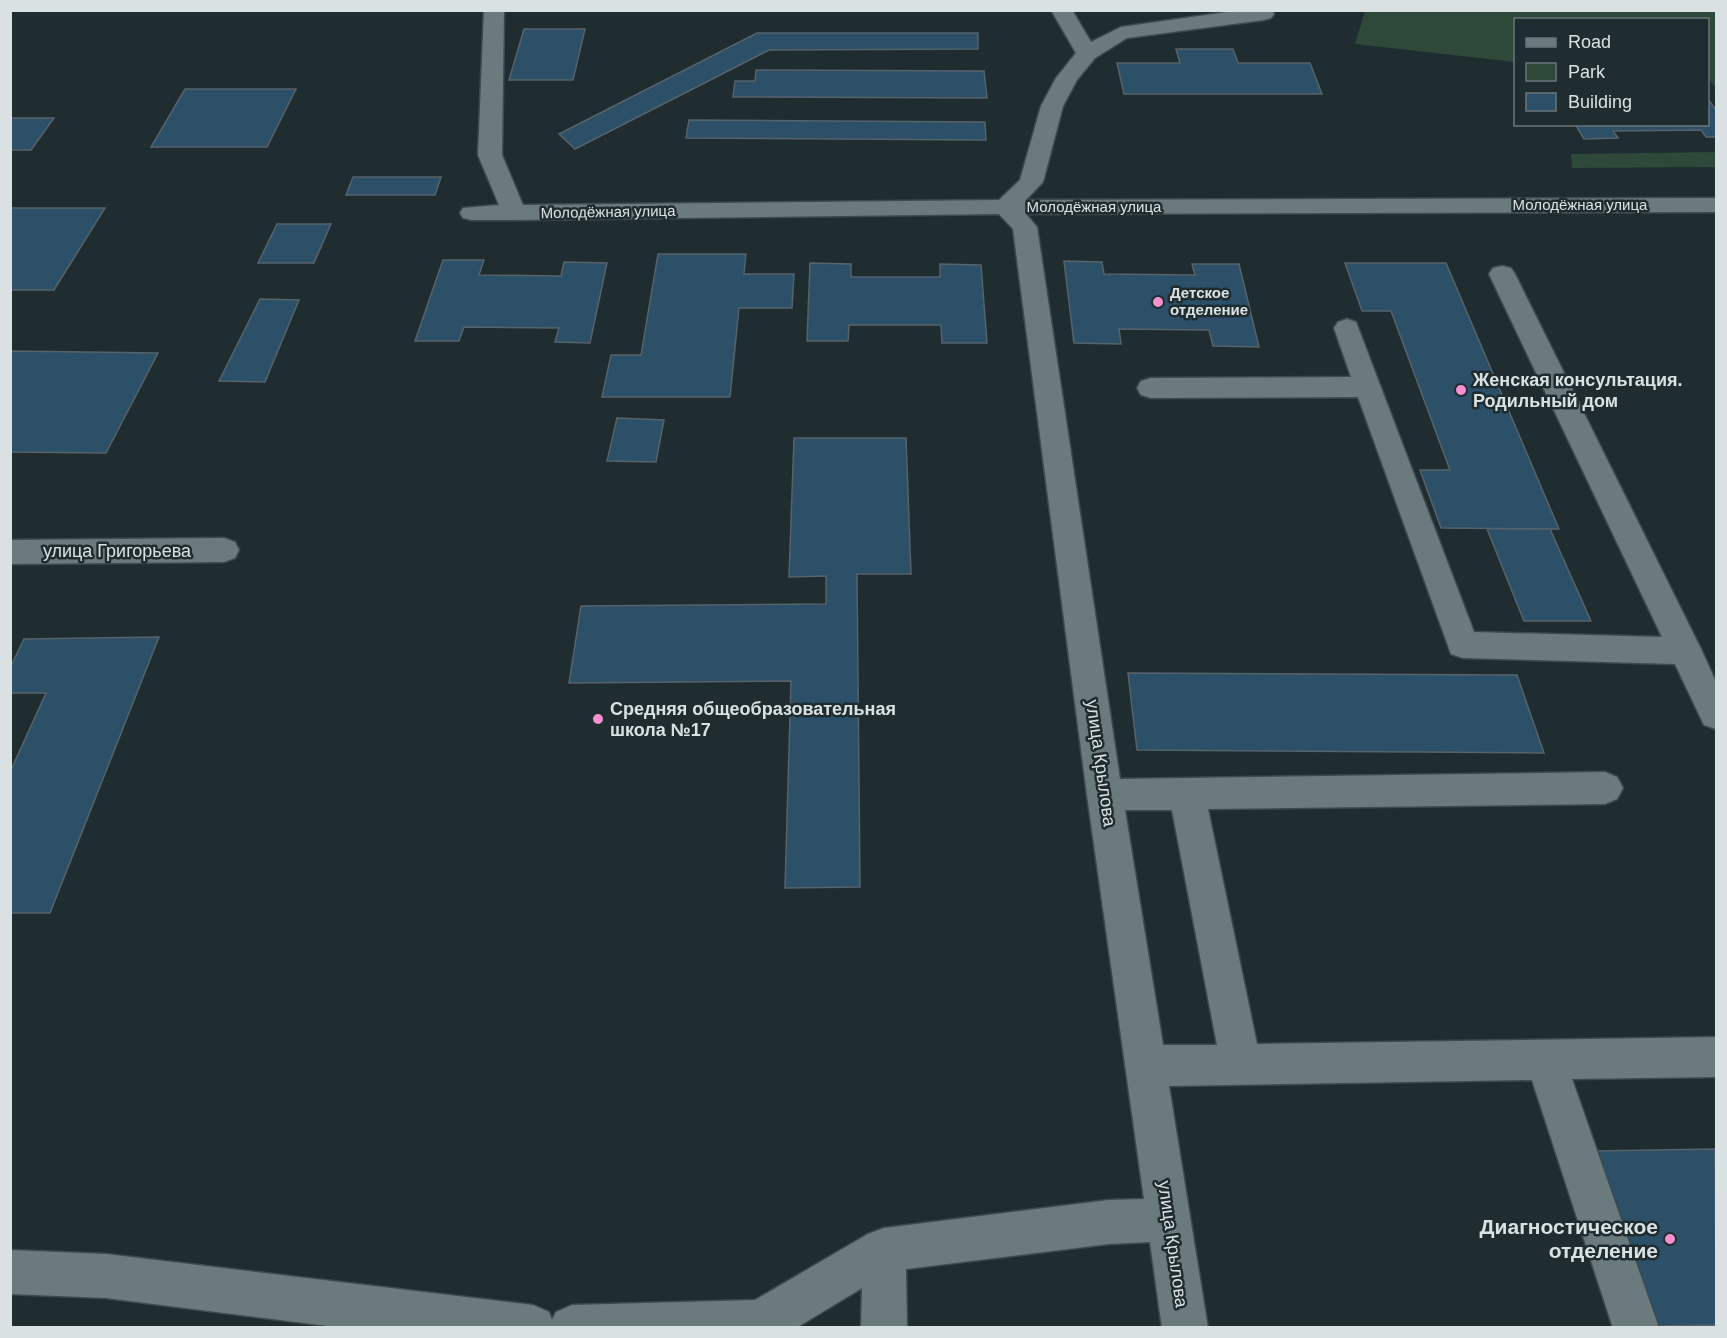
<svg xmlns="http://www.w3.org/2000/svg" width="1727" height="1338" font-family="Helvetica,sans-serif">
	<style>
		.green { fill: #2e483a }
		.building { fill: #2b5068; stroke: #57626a; stroke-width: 1.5 }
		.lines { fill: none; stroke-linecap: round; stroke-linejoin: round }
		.minor-casing { stroke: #3e4a4d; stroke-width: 3 }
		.minor { fill: #6a7a7d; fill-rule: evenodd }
		.poi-dot { fill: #f690d0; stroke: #202d30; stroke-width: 2 }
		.labels { text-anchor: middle; stroke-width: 5; stroke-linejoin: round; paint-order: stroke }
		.far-street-label { font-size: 15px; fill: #d9e1e3; stroke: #202d30 }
		.far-poi-label { font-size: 15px; font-weight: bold; fill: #d9e1e3; stroke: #202d30; text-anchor: start }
		.poi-label { font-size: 18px; font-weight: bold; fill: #d9e1e3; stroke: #202d30; text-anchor: start }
		.street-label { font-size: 18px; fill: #d9e1e3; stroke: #202d30 }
		.near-poi-label { font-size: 21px; font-weight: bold; fill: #d9e1e3; stroke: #202d30; text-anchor: end }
	</style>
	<rect width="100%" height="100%" fill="#202d30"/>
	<path class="green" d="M1365 11H1716V88L1708 78V20H1516L1515 62 1355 44Z
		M1716 152V167L1572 168 1571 154Z"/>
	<path class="building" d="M524 29H585L573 80H509Z
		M757 33H978V49L769 50 575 149 559 134Z
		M1176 49H1233L1238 63H1310L1322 94H1124L1117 63H1180Z
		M756 70 984 71 987 98 733 97 735 81H755Z
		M185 89H296L267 147H151Z
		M1708 99 1716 110V137H1706L1701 130 1613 131 1618 138 1584 139 1575 124H1708Z
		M10 118H54L31 150H10Z
		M689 120 985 122 986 140 686 138Z
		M353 177H441L435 195H346Z
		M10 208H105L54 290H10Z
		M277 224H331L314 263H258Z
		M658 254H746L744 274H794L792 308H739L730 397H602L611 355H641Z
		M443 260H484L479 275 561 276 564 262 607 263 590 343 555 342 559 328 464 327 459 341H415Z
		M1064 261 1102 262 1104 274 1195 275 1192 264H1239L1259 347 1213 346 1209 330 1119 329 1121 344 1074 343Z
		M810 263 851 264V277H940V264L981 265 987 343H942L941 325H849L848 341H807Z
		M1345 263H1446L1559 529 1441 528 1420 470H1450L1391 311H1362Z
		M260 299 299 300 265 382 219 381Z
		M10 351 158 353 106 453 10 452Z
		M617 418 664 420 656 462 607 461Z
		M794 438H906L911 574H857L860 887 785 888 791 681 569 683 581 606 826 604V576L789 577Z
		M1487 529H1550L1591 621H1524Z
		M159 637 50 913H10V772L46 693H10V668L24 639Z
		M1128 673 1517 675 1544 753 1137 750Z
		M1715 1149 1716 1328 1715 1325 1655 1326 1594 1151Z"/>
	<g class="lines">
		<g class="minor-casing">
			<path id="minor" d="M484 10H504L502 155 523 205 999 200 1020 180 1041 106 1056 78 1076 53 1051 10H1072L1091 42 1121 27 1241 10H1272L1274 14 1271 18 1264 20 1127 38 1095 58 1077 80 1063 106 1043 182 1026 200 1716 198V212L1026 214 1037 227 1120 779 1605 772 1617 777 1623 788 1617 799 1605 804 1208 809 1257 1044 1716 1037V1077L1572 1079 1659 1328H1613L1532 1080 1169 1086 1208 1328H1162L1150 1242 1109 1244 906 1269 907 1328H861L862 1288 796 1328H344L106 1298 10 1294V1250L106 1254 533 1305 549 1312 552 1320 556 1312 572 1305 755 1300 868 1234 884 1228 1109 1200 1144 1199 1087 795 1013 229 999 214 514 220H472L463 218 460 213 463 208 499 205 478 155ZM1125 810H1172L1217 1045H1163Z
				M1502 266 1511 268 1515 274 1702 651 1716 682V729L1704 725 1675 664 1463 658 1451 654 1358 397 1151 398 1141 395 1137 388 1141 381 1151 378 1351 377 1334 328 1338 322 1347 319 1356 322 1474 632 1662 637 1489 274 1493 268Z
				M224 538 235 542 239 550 235 558 224 562 10 564V540Z"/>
		</g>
		<use href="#minor" class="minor"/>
	</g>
	<g class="poi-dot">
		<circle cx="1158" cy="302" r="6"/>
		<circle cx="1461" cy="390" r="6"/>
		<circle cx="598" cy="719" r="6"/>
		<circle cx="1670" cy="1239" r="6"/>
	</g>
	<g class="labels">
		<g class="far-street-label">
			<text x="1580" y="210">Молодёжная улица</text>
			<text x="1094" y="212">Молодёжная улица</text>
			<text transform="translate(608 212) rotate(-1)" y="5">Молодёжная улица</text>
		</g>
		<g class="far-poi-label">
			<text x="1170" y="298">Детское<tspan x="1170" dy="17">отделение</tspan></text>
		</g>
		<g class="poi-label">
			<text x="1473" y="386">Женская консультация.<tspan x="1473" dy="21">Родильный дом</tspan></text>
			<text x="610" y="715">Средняя общеобразовательная<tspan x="610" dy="21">школа №17</tspan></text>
		</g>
		<g class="street-label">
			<text x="117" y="557">улица Григорьева</text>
			<text transform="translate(1101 763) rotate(82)" y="6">улица Крылова</text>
			<text transform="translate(1173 1244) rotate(82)" y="6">улица Крылова</text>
		</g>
		<g class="near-poi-label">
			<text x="1658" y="1234">Диагностическое<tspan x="1658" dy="24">отделение</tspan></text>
		</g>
	</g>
	<rect width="1727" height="1338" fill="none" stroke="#d9e1e3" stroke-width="24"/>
	<rect x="1514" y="18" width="195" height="108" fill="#202d30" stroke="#6a7578" stroke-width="1.5"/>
	<rect x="1526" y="38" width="30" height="9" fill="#6a7a7d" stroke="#6a7578" stroke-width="1.5"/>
	<text x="1568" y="48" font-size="18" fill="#d9e1e3">Road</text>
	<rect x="1526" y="63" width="30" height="18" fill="#2e483a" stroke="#6a7578" stroke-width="1.5"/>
	<text x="1568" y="78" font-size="18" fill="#d9e1e3">Park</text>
	<rect x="1526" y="93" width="30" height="18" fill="#2b5068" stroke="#6a7578" stroke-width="1.5"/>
	<text x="1568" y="108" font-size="18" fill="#d9e1e3">Building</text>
</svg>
